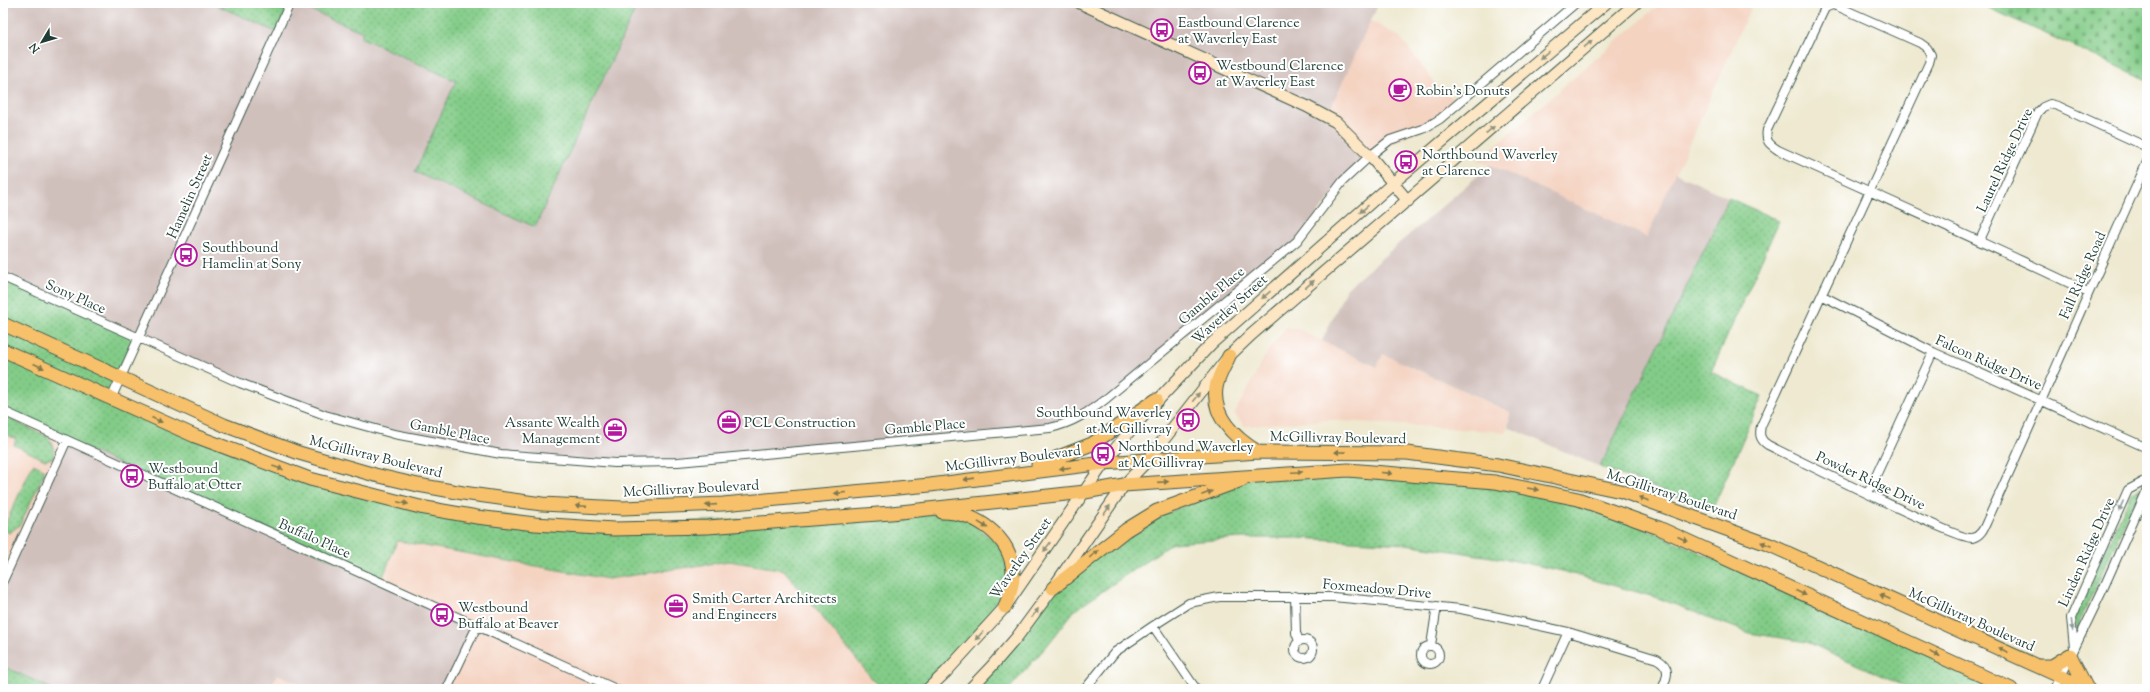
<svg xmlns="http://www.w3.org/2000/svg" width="2150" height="692" font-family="'Sorts Mill Goudy',serif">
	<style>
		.built { fill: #f4d3c1 }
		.industrial { fill: #d0c0bc }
		.grass { fill: url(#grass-dots); stroke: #51845e }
		.cemetery { fill: url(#cemetery-stones); stroke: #51845e }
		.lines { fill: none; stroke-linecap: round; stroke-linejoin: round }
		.street-casing { stroke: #3e574b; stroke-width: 10 }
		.secondary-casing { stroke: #3e574b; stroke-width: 13 }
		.primary-casing { stroke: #3e574b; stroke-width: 15 }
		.street { stroke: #fff; stroke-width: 8 }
		.secondary { stroke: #fce6c4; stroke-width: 11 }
		.primary { stroke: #f7c06b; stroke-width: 13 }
		.oneway { fill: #8e927c }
		.oneway2 { fill: #80784d }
		.oneway3 { fill: #8f9e9a }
		.labels { text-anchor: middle; stroke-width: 4; stroke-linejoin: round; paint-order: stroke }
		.poi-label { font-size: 14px; fill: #1f3d34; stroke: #fff; text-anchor: start }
		.street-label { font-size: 14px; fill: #1f3d34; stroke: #fff }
	</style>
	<defs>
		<pattern id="grass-dots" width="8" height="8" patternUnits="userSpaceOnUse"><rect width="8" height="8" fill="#83cc88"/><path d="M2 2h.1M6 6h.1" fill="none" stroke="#6ba770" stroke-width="1.8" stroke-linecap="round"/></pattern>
		<pattern id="cemetery-stones" width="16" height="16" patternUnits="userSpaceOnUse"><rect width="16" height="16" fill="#83cc88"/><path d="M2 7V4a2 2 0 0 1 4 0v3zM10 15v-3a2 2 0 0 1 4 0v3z" fill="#6ba770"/></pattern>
	</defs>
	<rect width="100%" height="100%" fill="#fff"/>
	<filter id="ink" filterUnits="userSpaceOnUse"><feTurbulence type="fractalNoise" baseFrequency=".025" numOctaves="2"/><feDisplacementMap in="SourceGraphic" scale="8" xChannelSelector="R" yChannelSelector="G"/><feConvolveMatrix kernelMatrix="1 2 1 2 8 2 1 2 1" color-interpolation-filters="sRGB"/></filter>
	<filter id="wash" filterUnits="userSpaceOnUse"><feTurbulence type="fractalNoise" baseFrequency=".012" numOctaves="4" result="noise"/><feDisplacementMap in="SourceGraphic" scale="16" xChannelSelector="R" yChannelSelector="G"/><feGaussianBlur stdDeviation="0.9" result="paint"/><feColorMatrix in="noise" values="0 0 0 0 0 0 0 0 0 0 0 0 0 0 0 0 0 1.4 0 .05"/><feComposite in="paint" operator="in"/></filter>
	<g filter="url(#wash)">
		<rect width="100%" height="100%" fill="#eee9d0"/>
		<path class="built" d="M1661 3H1753L1647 237 1478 160Z
			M1371 21 1400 37 1441 91 1457 100 1433 122 1370 156 1321 114Z
			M1286 327 1298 329 1376 367 1383 354 1496 406 1510 412 1506 432 1329 420 1245 426 1234 414 1268 351Z
			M3 411 67 440 3 581Z
			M397 541 608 579 729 561 784 570 874 681 864 689H447L381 582Z
			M277 673 311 689H270Z"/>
		<path class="industrial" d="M3 3H212L276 32 290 3H1379L1329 111 1322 114 1370 156 1343 181 1297 241 1107 398 1065 425 708 460 582 461 431 442 282 399 3 277Z
			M1490 165 1647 237 1675 173 1729 198 1600 467 1508 427 1510 412 1383 354 1377 367 1322 341 1346 289Z
			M67 440 477 626 447 689H311L277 674 270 689H52L3 666V581Z"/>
		<path class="grass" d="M212 3H290L276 32Z
			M299 3H638L535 227 415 172 456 81 360 37 363 32 298 5Z
			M1729 198 1779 221 1711 372 1762 396 1712 510 1600 467Z
			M3 277 139 338 111 399 347 490 572 527 891 513 964 516 1009 553 1005 607 928 689H886L874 681 784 570 729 561 608 579 397 541 381 582 3 411Z
			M3 416 47 436C53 443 55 449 53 458L45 460 14 445 16 439 3 433Z
			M33 464 44 469V474L20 525 9 533 3 529Z
			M1348 470 1495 482 1578 499 2011 689H1911L1807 642 1749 633 1658 598 1562 571 1511 560 1406 544 1298 538H1242L1172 543 1074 611 1050 642 1009 689H970L1053 588 1126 530 1258 475Z
			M2141 487 2075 632 2074 620 2131 493Z
			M3 666 52 689H3Z"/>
		<path class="cemetery" d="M1978 3H2147V80Z"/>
	</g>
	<g filter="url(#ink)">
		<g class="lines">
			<g class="street-casing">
				<path id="street" d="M1980 240 2038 112 2043 107 2050 104 2058 106 2147 147
					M3 277 240 383 282 399 325 415 394 434 501 454 615 463 678 462 1050 428C1073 423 1089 412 1107 398L1297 241 1343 181 1370 156 1390 140 1423 129 1440 119 1576 3
					M2088 292C1986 243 1881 197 1778 150 1769 144 1765 141 1767 130L1825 8 1832 5 1839 7 1920 43 1927 48 1931 55 1929 63 1761 426C1759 435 1760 440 1768 445 1792 457 1960 541 1972 538 1981 536 1984 528 1987 521 2042 402 2093 281 2147 162
					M1823 296 1933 352 2147 448
					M111 399 290 3
					M3 411 616 689
					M1868 493 1933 352
					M3 581 67 440
					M1295 596 1296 633 1299 641
					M1153 626 1196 689
					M1295 649a9 9 0 1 1 18 0a9 9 0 1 1-18 0Z
					M1431 645 1437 606
					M1421 655a9 9 0 1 1 18 0a9 9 0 1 1-18 0Z
					M2074 647 2071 618 2128 490 2147 480
					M447 689 477 626
					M1085 689 1115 652 1153 626 1189 603 1219 597H1333L1461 609 1568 632 1657 659C1671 667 1668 676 1662 689
					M1542 689 1568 632
					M2055 689 2104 587 2147 490"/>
			</g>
			<g class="secondary-casing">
				<path id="secondary" d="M1080 3 1306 106 1336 122 1370 156 1408 201
					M928 689 946 672 1005 607 1104 463 1132 428 1211 344 1393 183 1606 3
					M970 689 991 667 1017 637 1053 588 1124 485 1147 461 1229 356 1251 335 1636 3"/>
			</g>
			<g class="primary-casing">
				<path id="primary" d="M3 324 224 425 299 453 375 475 418 485 463 493 542 504 623 508 723 504 930 485 1104 463 1258 452 1407 453 1498 465 1621 491 1770 545 2088 689
					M3 350 195 436 310 479 420 507 477 517 535 524 614 529 708 527 891 513 1085 492 1124 485 1348 470 1495 482 1578 499 1659 528 2011 689
					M1229 356C1225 366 1217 378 1216 388 1212 417 1235 438 1258 452
					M1038 465 1092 444 1156 400
					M942 512C976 512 1011 537 1013 572 1014 584 1009 596 1005 607
					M1053 588 1126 530 1157 511 1242 480
					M2039 666H2052L2070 655 2087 689"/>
			</g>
			<use href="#street" class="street"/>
			<use href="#secondary" class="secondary"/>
			<use href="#primary" class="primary"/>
		</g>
		<defs><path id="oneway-solid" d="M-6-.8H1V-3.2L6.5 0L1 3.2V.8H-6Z"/></defs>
		<g class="oneway">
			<use href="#oneway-solid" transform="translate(1588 44) rotate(-41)"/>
			<use href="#oneway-solid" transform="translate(1544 55) rotate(140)"/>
			<use href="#oneway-solid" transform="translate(1490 130) rotate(-41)"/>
			<use href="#oneway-solid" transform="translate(1364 209) rotate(139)"/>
			<use href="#oneway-solid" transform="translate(1310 284) rotate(-40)"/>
			<use href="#oneway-solid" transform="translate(1266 295) rotate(139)"/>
			<use href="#oneway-solid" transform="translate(1196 397) rotate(-52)"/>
			<use href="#oneway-solid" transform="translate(1107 510) rotate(-56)"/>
			<use href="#oneway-solid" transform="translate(1047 547) rotate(125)"/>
			<use href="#oneway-solid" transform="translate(1035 613) rotate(-53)"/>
			<use href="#oneway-solid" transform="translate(979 636) rotate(132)"/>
		</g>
		<g class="oneway2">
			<use href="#oneway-solid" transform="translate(39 366) rotate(24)"/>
			<use href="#oneway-solid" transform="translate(157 420) rotate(24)"/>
			<use href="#oneway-solid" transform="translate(1340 452) rotate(-179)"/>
			<use href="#oneway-solid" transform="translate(278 468) rotate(19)"/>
			<use href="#oneway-solid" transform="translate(1065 468) rotate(174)"/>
			<use href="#oneway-solid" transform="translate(1297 472) rotate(-3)"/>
			<use href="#oneway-solid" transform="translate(1387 473) rotate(5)"/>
			<use href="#oneway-solid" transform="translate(969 479) rotate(172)"/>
			<use href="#oneway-solid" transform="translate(1163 482) rotate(-4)"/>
			<use href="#oneway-solid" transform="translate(1533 489) rotate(10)"/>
			<use href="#oneway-solid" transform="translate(840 493) rotate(175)"/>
			<use href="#oneway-solid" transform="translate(1207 493) rotate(-21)"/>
			<use href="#oneway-solid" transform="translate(1644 499) rotate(-160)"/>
			<use href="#oneway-solid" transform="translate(403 503) rotate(12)"/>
			<use href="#oneway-solid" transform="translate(711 505) rotate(176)"/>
			<use href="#oneway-solid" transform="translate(581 506) rotate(-177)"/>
			<use href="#oneway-solid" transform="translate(983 525) rotate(32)"/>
			<use href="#oneway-solid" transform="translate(1683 539) rotate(24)"/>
			<use href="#oneway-solid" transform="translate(1766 544) rotate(-159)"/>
			<use href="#oneway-solid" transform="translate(1094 554) rotate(-39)"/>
			<use href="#oneway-solid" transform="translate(1801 593) rotate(24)"/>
			<use href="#oneway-solid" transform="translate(1885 597) rotate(-156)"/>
			<use href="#oneway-solid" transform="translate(2003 650) rotate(-156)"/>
			<use href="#oneway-solid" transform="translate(1935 654) rotate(25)"/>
		</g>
		<g class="oneway3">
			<use href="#oneway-solid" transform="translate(2121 506) rotate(114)"/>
			<use href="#oneway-solid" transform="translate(2072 625) rotate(83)"/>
		</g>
	</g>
	<defs>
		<g id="bus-ring" transform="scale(1.15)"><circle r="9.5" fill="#fff" stroke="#b5179e" stroke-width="1.5"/><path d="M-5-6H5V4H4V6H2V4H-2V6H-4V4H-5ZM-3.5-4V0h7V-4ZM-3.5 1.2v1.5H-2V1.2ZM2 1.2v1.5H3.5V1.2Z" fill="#b5179e"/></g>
		<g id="cafe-ring" transform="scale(1.15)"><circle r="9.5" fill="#fff" stroke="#b5179e" stroke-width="1.5"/><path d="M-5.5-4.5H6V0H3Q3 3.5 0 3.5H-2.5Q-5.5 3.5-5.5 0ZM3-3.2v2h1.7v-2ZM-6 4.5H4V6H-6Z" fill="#b5179e"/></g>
		<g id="office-ring" transform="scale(1.15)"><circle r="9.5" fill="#fff" stroke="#b5179e" stroke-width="1.5"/><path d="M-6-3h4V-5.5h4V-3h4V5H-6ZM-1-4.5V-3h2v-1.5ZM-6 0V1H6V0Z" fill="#b5179e"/></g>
	</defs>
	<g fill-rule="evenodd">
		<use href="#bus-ring" x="1162" y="30"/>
		<use href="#bus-ring" x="1200" y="73"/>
		<use href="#cafe-ring" x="1400" y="90"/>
		<use href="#bus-ring" x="1406" y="162"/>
		<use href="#bus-ring" x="186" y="255"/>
		<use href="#bus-ring" x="1188" y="420"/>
		<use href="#office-ring" x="729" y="422"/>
		<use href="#office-ring" x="615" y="430"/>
		<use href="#bus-ring" x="1103" y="454"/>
		<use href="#bus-ring" x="132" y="476"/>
		<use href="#office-ring" x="676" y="606"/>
		<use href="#bus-ring" x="442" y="615"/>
	</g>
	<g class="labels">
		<g class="poi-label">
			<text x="1178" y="27">Eastbound Clarence<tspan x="1178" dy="16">at Waverley East</tspan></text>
			<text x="1216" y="70">Westbound Clarence<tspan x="1216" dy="16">at Waverley East</tspan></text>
			<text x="1416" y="95">Robin's Donuts</text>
			<text x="1422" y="159">Northbound Waverley<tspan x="1422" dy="16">at Clarence</tspan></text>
			<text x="202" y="252">Southbound<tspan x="202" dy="16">Hamelin at Sony</tspan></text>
			<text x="1172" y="417" text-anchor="end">Southbound Waverley<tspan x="1172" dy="16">at McGillivray</tspan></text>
			<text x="600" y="427" text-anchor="end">Assante Wealth<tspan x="600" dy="16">Management</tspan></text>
			<text x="744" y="427">PCL Construction</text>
			<text x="1118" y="451">Northbound Waverley<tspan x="1118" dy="16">at McGillivray</tspan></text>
			<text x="148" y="473">Westbound<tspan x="148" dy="16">Buffalo at Otter</tspan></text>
			<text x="692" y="603">Smith Carter Architects<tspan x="692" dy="16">and Engineers</tspan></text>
			<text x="458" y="612">Westbound<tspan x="458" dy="16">Buffalo at Beaver</tspan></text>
		</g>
		<g class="street-label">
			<text transform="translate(2004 160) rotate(-65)" y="5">Laurel Ridge Drive</text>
			<text transform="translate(189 196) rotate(-66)" y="5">Hamelin Street</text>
			<text transform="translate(2082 275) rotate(-66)" y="5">Fall Ridge Road</text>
			<text transform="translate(1211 295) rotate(-40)" y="5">Gamble Place</text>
			<text transform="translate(76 296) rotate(24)" y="5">Sony Place</text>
			<text transform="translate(1229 309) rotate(-42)" y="5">Waverley Street</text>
			<text transform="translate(1989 362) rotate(24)" y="5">Falcon Ridge Drive</text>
			<text transform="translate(925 426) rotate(-5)" y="5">Gamble Place</text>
			<text transform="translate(450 431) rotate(11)" y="5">Gamble Place</text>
			<text transform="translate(1338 437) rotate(1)" y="5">McGillivray Boulevard</text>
			<text transform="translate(376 456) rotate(14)" y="5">McGillivray Boulevard</text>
			<text transform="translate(1013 458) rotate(-7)" y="5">McGillivray Boulevard</text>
			<text transform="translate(1871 480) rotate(25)" y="5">Powder Ridge Drive</text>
			<text transform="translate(691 488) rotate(-3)" y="5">McGillivray Boulevard</text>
			<text transform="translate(1672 494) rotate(18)" y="5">McGillivray Boulevard</text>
			<text transform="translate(315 538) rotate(24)" y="5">Buffalo Place</text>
			<text transform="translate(2086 552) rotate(-66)" y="5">Linden Ridge Drive</text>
			<text transform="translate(1020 558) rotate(-55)" y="5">Waverley Street</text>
			<text transform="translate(1377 588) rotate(5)" y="5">Foxmeadow Drive</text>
			<text transform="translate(1972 619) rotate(24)" y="5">McGillivray Boulevard</text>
		</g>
	</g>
	<rect width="2150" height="692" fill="none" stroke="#fff" stroke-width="16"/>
	<g transform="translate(42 42) rotate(232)" stroke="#ffffff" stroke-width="3" paint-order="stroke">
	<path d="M0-3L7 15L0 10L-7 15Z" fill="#1f3d34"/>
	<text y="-6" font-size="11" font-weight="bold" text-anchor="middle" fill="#1f3d34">N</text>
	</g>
</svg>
